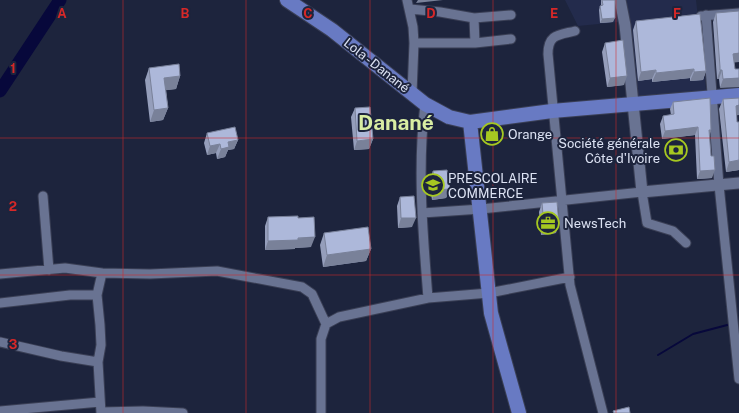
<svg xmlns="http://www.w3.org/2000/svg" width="739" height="413" font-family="'Public Sans',sans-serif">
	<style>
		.built { fill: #232b4c }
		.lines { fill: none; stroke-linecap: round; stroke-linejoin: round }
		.stream { stroke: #07083b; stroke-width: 2 }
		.river { stroke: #07083b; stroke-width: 13 }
		.minor-casing { stroke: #3a3f55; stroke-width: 11 }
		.tertiary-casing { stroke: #3a3f55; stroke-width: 13 }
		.primary-casing { stroke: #3a3f55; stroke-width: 16 }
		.minor { stroke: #697392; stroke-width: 9 }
		.tertiary { stroke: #697392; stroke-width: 11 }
		.primary { stroke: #687ac3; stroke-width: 14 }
		.wall { fill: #959ebb }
		.shaded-wall { fill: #798199 }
		.building { fill: #adb8da; stroke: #798199 }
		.grid { fill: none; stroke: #d62828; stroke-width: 1; stroke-opacity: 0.55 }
		.labels { text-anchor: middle; stroke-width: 4; stroke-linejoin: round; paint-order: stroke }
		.street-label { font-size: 13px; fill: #dce2f3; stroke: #1d243d }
		.poi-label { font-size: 13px; fill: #dce2f3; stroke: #1d243d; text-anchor: start }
		.town-label { font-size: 21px; font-weight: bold; fill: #d9eea3; stroke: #1d243d }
		.grid-label { font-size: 13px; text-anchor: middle; font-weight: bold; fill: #d62828; stroke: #1d243d; stroke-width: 4; stroke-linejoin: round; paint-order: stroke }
	</style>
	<rect width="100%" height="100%" fill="#1d243d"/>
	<path class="built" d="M565 0H696L706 90 628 98 619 22 578 26Z"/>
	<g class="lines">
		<path class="stream" d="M658 355 693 334 731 324"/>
		<path class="river" d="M0 91 60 0"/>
		<g class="minor-casing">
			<path id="minor" d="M407 0 413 27 414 43
				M410 9 440 12 474 18
				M706 15 719 185 739 379
				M701 16 739 13
				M575 31C559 35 548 34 548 54L570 285 603 413
				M475 43 474 18 511 15
				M412 93 414 43H475L511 39
				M43 196 49 270
				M422 213 481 209 642 192 647 223 673 231 686 243
				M0 274 65 268 102 273
				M428 298 489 293 570 277
				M0 303 70 295H97
				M0 342 61 356 98 362
				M0 411 100 402
				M101 412 143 411 183 413
				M101 413 98 362 101 345 100 325 97 295 102 273 150 274 217 271 302 287 312 294 326 324
				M321 413V339L326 324 339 317 428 298C423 234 417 169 425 104"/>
		</g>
		<g class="tertiary-casing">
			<path id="tertiary" d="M620 0 625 25 642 192 739 183"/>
		</g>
		<g class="primary-casing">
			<path id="primary" d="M287 0 332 30 425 104 449 117 470 122 552 111 739 95
				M470 122 491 313 519 413"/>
		</g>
		<use href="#minor" class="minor"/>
		<use href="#tertiary" class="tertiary"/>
		<use href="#primary" class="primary"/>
	</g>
	<path class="wall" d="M600 0H615L613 22 600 23 599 10 600 6H601V0Z
		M716 13 734 62 720 88 719 79H717L713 22Z
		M636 21 706 71 703 80 690 81V78L652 82V79L638 81 633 30Z
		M605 43 624 85 607 87 602 52Z
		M149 68 180 76 176 89 166 90 168 108 163 120 150 122 145 80Z
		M723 99 737 115V122H739V170L726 172 719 109Z
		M673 102 711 130 709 136 712 178 697 179 695 135 662 139 660 124 663 116 671 115 670 109Z
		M355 108 373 139 369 149 354 150 351 117Z
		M207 133 238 140 234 149 228 150 225 157 217 159 216 153 207 155 204 143Z
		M433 171 450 189 446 198 432 200 429 181Z
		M400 197 412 227 398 228 397 206Z
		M542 203 556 233 541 235 539 212Z
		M268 217 298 218 311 247 295 248V249L265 250V226Z
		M324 233 371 249 366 261 323 267 320 245Z"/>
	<path class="shaded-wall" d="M418 0H443L416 3Z
		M615 18 613 22 600 23 602 19Z
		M739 53V62L730 63 733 54Z
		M694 69 690 78 652 82 656 73Z
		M656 70 652 79 638 81 641 72Z
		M720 70H722L719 79H717Z
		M706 71 703 80 690 81 694 72Z
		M180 76 176 89 160 91 164 78Z
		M627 76 624 85 607 87 610 78Z
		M739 78V87L720 88 723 79Z
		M739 105V115L732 116 736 106Z
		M168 108 163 120 150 122 154 110Z
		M698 127 695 135 662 139 665 131Z
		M709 130H711L709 138Z
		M373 139 369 149 354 150 357 141Z
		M238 140 234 149 228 150 225 157 217 159 221 149 228 142Z
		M220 144 216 153 207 155 210 146Z
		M739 160V170L726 172 729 162Z
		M715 170 712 178 697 179 700 171Z
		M450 189 446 198 432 200 435 190Z
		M401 218H416L412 227 398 228Z
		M559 224 556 233 541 235 544 226Z
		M315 237 311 247 295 248V249L265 250 268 241Z
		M371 249 366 261 323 267 327 255Z"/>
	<path class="building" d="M602 0H615V18L602 19 600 6 603 5Z
		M739 11V53L733 54 735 69H739V78L723 79 722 70H720V67L716 13Z
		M700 14 706 71 694 72V69L656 73V70L641 72 636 21Z
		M623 40 627 76 610 78 605 43Z
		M179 64 180 76 164 78 168 108 154 110 149 68Z
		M710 98 711 130H709L711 156H714L715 170 700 171 698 127 665 131 663 116 674 114 673 102Z
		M739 98V105L736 106 737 122H739V160L729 162 723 99Z
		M370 107 373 139 357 141 355 108Z
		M235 127 238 140 228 142 229 147 221 149 220 144 210 146 207 133Z
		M447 170 450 189 435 190 433 171Z
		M414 196 416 218H401L400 197Z
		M557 202 559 224 544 226 542 203Z
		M298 216V218L314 217 315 237 298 238V240L268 241V217Z
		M368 227 371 249 327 255 324 233Z
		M629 407 630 413H614L613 411Z"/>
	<path class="grid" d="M123 0V413M246 0V413M370 0V413M493 0V413M616 0V413M0 138H739M0 275H739"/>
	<defs>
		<g id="shop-ring" transform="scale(1.15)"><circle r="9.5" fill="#1d243d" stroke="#a6c821" stroke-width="1.5"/><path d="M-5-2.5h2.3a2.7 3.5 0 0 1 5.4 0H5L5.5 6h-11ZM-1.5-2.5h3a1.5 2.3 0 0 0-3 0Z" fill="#a6c821"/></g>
		<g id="bank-ring" transform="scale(1.15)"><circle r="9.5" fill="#1d243d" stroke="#a6c821" stroke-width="1.5"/><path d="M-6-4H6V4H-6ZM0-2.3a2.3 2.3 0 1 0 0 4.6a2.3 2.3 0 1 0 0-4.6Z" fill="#a6c821"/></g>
		<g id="school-ring" transform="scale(1.15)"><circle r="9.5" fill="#1d243d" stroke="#a6c821" stroke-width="1.5"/><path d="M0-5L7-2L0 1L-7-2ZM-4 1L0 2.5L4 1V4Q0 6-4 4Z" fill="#a6c821"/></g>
		<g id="office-ring" transform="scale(1.15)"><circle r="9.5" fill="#1d243d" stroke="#a6c821" stroke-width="1.5"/><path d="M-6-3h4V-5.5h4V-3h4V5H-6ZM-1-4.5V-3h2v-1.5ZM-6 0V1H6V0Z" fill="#a6c821"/></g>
	</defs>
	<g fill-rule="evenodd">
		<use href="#shop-ring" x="492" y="134"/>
		<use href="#bank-ring" x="676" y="150"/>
		<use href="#school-ring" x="433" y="185"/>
		<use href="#office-ring" x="548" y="223"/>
	</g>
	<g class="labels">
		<g class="street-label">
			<text transform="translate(377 65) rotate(38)" y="5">Lola - Danané</text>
		</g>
		<g class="poi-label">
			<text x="508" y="139">Orange</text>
			<text x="660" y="148" text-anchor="end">Société générale<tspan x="660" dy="15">Côte d'Ivoire</tspan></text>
			<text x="448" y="183">PRESCOLAIRE<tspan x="448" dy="15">COMMERCE</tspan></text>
			<text x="564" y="228">NewsTech</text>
		</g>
		<g class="town-label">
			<text x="396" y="130">Danané</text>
		</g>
	</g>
	<g class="grid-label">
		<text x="62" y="18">A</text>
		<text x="185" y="18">B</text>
		<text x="308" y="18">C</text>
		<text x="431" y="18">D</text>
		<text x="554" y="18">E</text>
		<text x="677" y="18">F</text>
		<text x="13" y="73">1</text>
		<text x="13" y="211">2</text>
		<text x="13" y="349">3</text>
	</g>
</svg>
